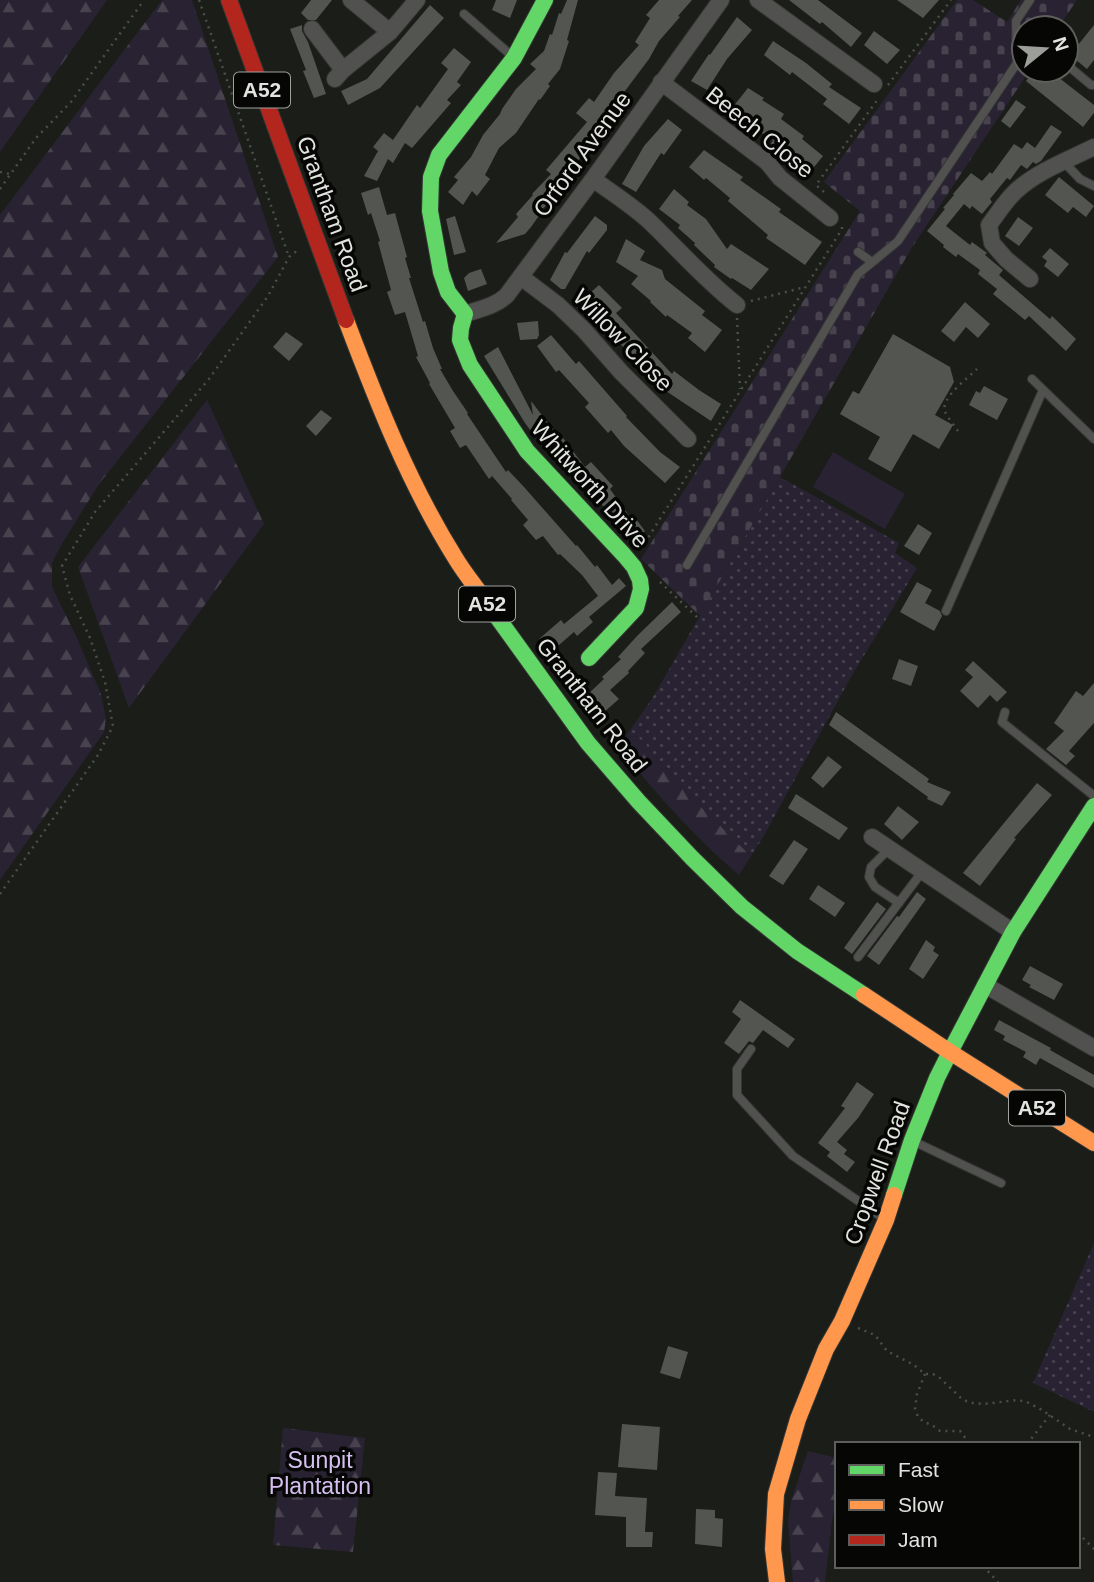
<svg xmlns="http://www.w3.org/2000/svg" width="1094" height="1582" font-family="Helvetica,sans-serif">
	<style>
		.grass { fill: #292232 }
		.forest { fill: url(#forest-firs) }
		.cemetery { fill: url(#cemetery-stones) }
		.park { fill: url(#park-dots) }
		.building { fill: #535551 }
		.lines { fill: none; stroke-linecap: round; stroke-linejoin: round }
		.lane-casing { stroke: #353734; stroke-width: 10 }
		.street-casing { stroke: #353734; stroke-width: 18 }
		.fast-casing { stroke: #353734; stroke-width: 18 }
		.slow-casing { stroke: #353734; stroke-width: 18 }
		.jam-casing { stroke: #353734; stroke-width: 18 }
		.path { stroke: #4c4e4b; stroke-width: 2.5; stroke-dasharray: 2 5; stroke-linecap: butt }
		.lane { stroke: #515250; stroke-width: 8 }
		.street { stroke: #515250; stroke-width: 16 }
		.fast { stroke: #63d668; stroke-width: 16 }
		.slow { stroke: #ff974d; stroke-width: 16 }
		.jam { stroke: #b3261e; stroke-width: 16 }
		.labels { text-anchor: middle; stroke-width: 7; stroke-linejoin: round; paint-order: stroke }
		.shield { fill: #060705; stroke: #a0a29e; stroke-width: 2 }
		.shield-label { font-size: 21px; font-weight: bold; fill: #e2e4e0 }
		.street-label { font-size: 23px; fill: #e2e4e0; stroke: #060705 }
		.park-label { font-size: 23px; fill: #d5bff1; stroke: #060705 }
	</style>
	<defs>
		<pattern id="forest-firs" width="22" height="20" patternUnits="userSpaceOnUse" patternTransform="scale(1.75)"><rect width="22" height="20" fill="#292232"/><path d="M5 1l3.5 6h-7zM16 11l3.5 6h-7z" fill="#48424f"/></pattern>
		<pattern id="cemetery-stones" width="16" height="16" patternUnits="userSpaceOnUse" patternTransform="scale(1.75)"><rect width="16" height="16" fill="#292232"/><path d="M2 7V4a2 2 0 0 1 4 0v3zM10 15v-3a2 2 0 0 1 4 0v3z" fill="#48424f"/></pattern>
		<pattern id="park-dots" width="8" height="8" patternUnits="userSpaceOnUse" patternTransform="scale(1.75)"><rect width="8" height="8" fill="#292232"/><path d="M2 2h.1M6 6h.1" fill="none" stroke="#48424f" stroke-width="1.8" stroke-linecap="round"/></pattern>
	</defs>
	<rect width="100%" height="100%" fill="#1b1d18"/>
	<path class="grass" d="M833 452 905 494 885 529 813 487Z"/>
	<path class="forest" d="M0 0H107L0 152Z
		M162 0H192L278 257 99 484 60 547 52 563V587L76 636 101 694 106 718 104 732 0 880V215Z
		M207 400 264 524 129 708 78 567Z
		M626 736 638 737 647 746 689 795 751 856 739 875C694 837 656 793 619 748Z
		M283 1428 365 1438 353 1552 273 1545Z
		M808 1451 837 1458V1496L832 1520 825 1582H793L788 1521 791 1501Z"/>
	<path class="cemetery" d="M957 0H973L1007 22 1021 0H1077L1058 28H1024V70H1030L911 249 700 616 641 559 860 211 824 182Z"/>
	<path class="park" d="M780 477 899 543 895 553 917 568 851 677 762 839 751 856 689 795 647 746 638 737 626 736 653 697Z
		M1094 1243V1412L1033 1383Z"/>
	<path class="building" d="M311 0H332L316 20H308L301 13Z
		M496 0H517L510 18 492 10Z
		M567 0H578L567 40 569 41 560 69 548 84 550 86 540 100 539 99 516 133 499 148 485 175 490 179 477 196 472 191 463 205 448 192 458 180 454 177 471 157 483 135 500 114 502 109 516 89 536 69 530 64 544 51 550 34 552 35 559 13 561 14Z
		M659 0H692L678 16 680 17 659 41 649 59 625 91 627 93 607 113 610 115 594 134 596 135 579 156 581 157 557 188 559 190 542 210H543L531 227 525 234 496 243 518 217 516 214 533 195 532 194 551 174 546 170 587 122 576 113 589 98 594 102 614 73 639 45 635 42 650 18 646 15Z
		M789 0H818L862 33 851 47 822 22 820 24Z
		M897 0H939L923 18Z
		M430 5 444 18 380 88 348 105 341 91 367 79Z
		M737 17 752 30 727 59 707 90 691 81 709 54 710 55Z
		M302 25V31L308 42 326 94 314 98 303 71 306 70 290 29Z
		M1094 25V60L1087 69 1070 55Z
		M874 31 900 50 887 64 864 45Z
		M773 41 806 63 832 84 829 87 861 108 849 124 823 104 827 99 792 72 790 75 764 55Z
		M454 48 471 62 457 82 461 85 447 100 451 103 412 148 405 143 393 163 388 159 377 181 364 176 378 151 373 147 384 133 393 140 417 105 420 108 448 69 441 63Z
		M1034 70H1049L1094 105V113L1083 127 1026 81Z
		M748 88 764 98 762 100 784 114 781 119 804 136 802 139 823 156 806 177 791 164 792 163 770 145 773 140 754 128 732 108Z
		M1016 100 1026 107 1010 128 1001 121Z
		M668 119 682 130 664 155 661 153 636 192 622 184 644 146Z
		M1051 125 1062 132 1041 161 1036 164 1033 162 1027 169 1021 165 1010 180 1007 178 990 199 992 202 982 214 972 206 970 209 964 204 946 226 970 245 972 242 987 253 985 255 1003 270 999 275 1050 319 1052 316 1076 339 1066 351 1029 316 1025 320 993 294 997 289 978 274 980 270 958 254 956 257 943 247 944 245 927 231 945 209 943 208 954 195 953 194 971 173 982 181 990 172 992 174 1014 144 1022 149 1027 142 1035 148Z
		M704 150 743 177 740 180 781 209 779 212 822 242 805 265 766 238 768 235 728 201 730 198 706 178 704 180 689 167Z
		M1059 177 1094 206 1086 217 1073 207 1068 213 1045 195Z
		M379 187 387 215 395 213 407 257 405 258 411 278H409L423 322 425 321 433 348 442 369H440L453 391 468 413 467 414 506 472 508 470 524 487 576 546 577 545 595 567 597 565 612 585 619 578 626 586 589 617 593 622 577 636 574 632 551 652 539 639 561 620 564 624 598 596 582 575 560 554 558 555 543 536 536 540 523 525 528 520 511 500 512 499 492 476 489 479 466 445 460 448 450 431 455 428 429 384 430 383 416 357 418 356 405 312 395 315 387 292 391 290 378 242 380 241 371 213 368 215 361 193Z
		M674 189 689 202 687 205 706 219 727 249 731 244 769 269 751 290 732 278 731 279 714 267 715 265 694 245 695 243 678 228 680 225 659 209Z
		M455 216 466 252 454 255 446 219Z
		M595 216 607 225V230L589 253 587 251 565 289H561L550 280 565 252 567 253Z
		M1018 217 1033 228 1019 246 1005 236Z
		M626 239 645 251 640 260 662 270 665 279 705 311 702 315 722 330 705 352 688 338 692 333 667 315 666 317 650 302 651 301 631 284 638 276 616 262Z
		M1050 248 1069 264 1058 277 1044 266 1047 261 1042 257Z
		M481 269 487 284 468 291 464 278 469 273Z
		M599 285 622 308 616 313 672 374 674 371 699 390 721 404 711 421 654 383 631 358 633 356 601 326 580 302Z
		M965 302 990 324 978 338 966 327 954 342 941 331Z
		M538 321 539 335 537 339 520 340 517 323Z
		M286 332 303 344 289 361 273 347Z
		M893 334 950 367 954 382 935 415 953 425 939 449 913 434 891 472 868 459 880 437 840 414 853 391 859 394Z
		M551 335 576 364 579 361 627 416 626 417 660 452 680 467 665 483 624 446 611 430 608 433 585 407 589 403 559 370 556 372 537 346Z
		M498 347 533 415 531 401 561 440 563 438 585 467 591 462 613 486 610 489 630 517 633 515 645 531 633 541 598 500 596 502 570 472 568 474 543 445 542 446 525 423 484 356Z
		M984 386 1008 399 997 420 969 405 976 391 980 393Z
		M321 410 332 418 316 436 306 426Z
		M918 524 932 533 919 555 904 546Z
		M917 582 932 590 925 603 940 611 942 616 934 631 900 612Z
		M672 602 681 612 641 649 645 653 628 671 629 673 610 690 619 699 603 713 586 696 604 679 602 677 621 659 618 657 637 636Z
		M899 659 918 666 911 686 892 679Z
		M973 661 1007 692 997 702 990 695 978 708 960 691 973 677 965 670Z
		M1094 683V723L1069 751 1075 756 1066 765 1046 749 1064 731 1054 723 1076 691 1083 696Z
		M836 712 929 779 927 782 951 792 942 806 927 799 928 797 829 725Z
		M828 756 842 767 823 788 811 778Z
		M1037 783 1052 795 1014 838 1016 839 980 886 963 873Z
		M796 794 848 828 839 840 788 808Z
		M898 806 919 822 902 840 884 824Z
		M794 840 808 849 783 885 769 876Z
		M818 885 845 903 835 917 809 899Z
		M917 892 926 899 879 965 867 956 897 916 899 917Z
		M877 902 886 909 852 954 844 948Z
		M926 940 935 947 933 951 939 955 923 979 909 969Z
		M1030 966 1063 984 1054 1000 1029 987 1031 985 1022 980Z
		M740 1000 795 1039 788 1048 763 1030 753 1043 749 1041 739 1054 724 1043 741 1019 732 1012Z
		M999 1020 1051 1048 1050 1050 1094 1075V1088L1040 1058 1036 1065 1023 1057 1026 1052 1003 1040 1005 1036 994 1030Z
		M857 1082 874 1094 858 1118 837 1142 847 1150 844 1154 855 1162 847 1172 827 1156 830 1152 818 1143 845 1108 841 1106Z
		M668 1346 688 1352 680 1379 660 1373Z
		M622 1424 660 1427 657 1470 618 1467Z
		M598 1472 617 1473 615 1496 647 1498 645 1532H653L652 1547H626V1517L595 1515Z
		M696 1509 715 1510V1518L723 1519 722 1547 695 1544Z"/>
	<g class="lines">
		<g class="lane-casing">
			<path id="lane" d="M464 14 512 56
				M1066 64 1091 85H1094
				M1064 162 1080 179 1094 186
				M858 252 872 262
				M1032 379 1094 439
				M687 565 858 274 898 241 1017 63 1016 21 1030 0
				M946 611 1043 390
				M1005 712 1002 722 1094 796
				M889 849 871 867 869 877 875 887 899 903
				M858 957 922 872
				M751 1049 737 1069V1095L793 1156 883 1218
				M915 1142 1001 1183"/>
		</g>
		<g class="street-casing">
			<path id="street" d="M351 0 390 32
				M758 0 874 84
				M312 29 343 70 335 79
				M343 70 390 32 417 0
				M661 82 767 162 780 178 830 218
				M593 179C612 193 633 206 650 222 679 250 705 280 737 305
				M521 277 558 305 584 330 621 372 688 439
				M1030 279 1006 259 992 243 989 225C998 213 1006 200 1017 190 1038 171 1068 160 1094 147
				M465 314C480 309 496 306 507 295L593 179 721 0
				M872 837 1013 932
				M985 985 1094 1048"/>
		</g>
		<g class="fast-casing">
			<path id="fast" d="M545 0 514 58 439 155 431 177 430 211 441 272 448 292 465 314 461 328 460 340 470 365 527 451 624 555 634 567 640 580 641 589 636 608 589 658
				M487 603 588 743 639 802 692 858 742 907 797 951 864 995
				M894 1195 912 1140 937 1078 950 1052 1013 932 1094 806"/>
		</g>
		<g class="slow-casing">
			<path id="slow" d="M346 320C377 402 409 484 456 559 465 574 477 588 487 603
				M864 995 950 1052 1094 1143
				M777 1582 773 1549 776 1494 798 1419 826 1349 842 1321 886 1220 894 1195"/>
		</g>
		<g class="jam-casing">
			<path id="jam" d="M229 0 346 320"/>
		</g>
		<path class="path" d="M199 0 289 257
			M888 85 951 0
			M0 172 10 174
			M0 189 36 138 71 102 144 0
			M824 192 816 185 878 99
			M751 301 805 287
			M737 318 740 389
			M958 431C954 425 948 418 945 412 940 398 968 378 977 369
			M641 549 842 229V225
			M660 582 698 618
			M0 894 98 755 113 726 105 682 90 638 70 595 62 566 95 512 209 379 268 296 289 257 298 250
			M858 1328 875 1335 887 1351 914 1365 925 1374H933L940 1378 963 1400 973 1403 984 1404 1017 1400 1027 1402 1042 1410 1070 1429 1094 1437
			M925 1374 917 1394 915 1409 918 1417 924 1422 932 1425 940 1431H960L970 1444
			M1027 1444 1050 1415
			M1078 1533 1094 1549
			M983 1566 998 1582"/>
		<use href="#lane" class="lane"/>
		<use href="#street" class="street"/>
		<use href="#fast" class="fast"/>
		<use href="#slow" class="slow"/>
		<use href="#jam" class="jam"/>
	</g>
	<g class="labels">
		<g class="shield">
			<rect x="234" y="72.5" width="56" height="35" rx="5"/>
			<rect x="459" y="586.5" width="56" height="35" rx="5"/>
			<rect x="1009" y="1090.5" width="56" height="35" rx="5"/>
		</g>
		<g class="shield-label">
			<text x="262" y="97">A52</text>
			<text x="487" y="611">A52</text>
			<text x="1037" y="1115">A52</text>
		</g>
		<g class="street-label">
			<text transform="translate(760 132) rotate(39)" y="8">Beech Close</text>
			<text transform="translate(582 154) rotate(-54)" y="8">Orford Avenue</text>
			<text transform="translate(332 214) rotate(70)" y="8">Grantham Road</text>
			<text transform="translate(623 340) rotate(46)" y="8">Willow Close</text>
			<text transform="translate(590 484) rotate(48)" y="8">Whitworth Drive</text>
			<text transform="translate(592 705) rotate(52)" y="8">Grantham Road</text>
			<text transform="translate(877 1173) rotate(-70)" y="8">Cropwell Road</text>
		</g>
		<g class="park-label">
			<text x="320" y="1468">Sunpit<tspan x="320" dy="26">Plantation</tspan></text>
		</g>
	</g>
	<rect x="835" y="1442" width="245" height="126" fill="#060705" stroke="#5e5f5d" stroke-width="2"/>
	<rect x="849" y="1465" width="35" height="10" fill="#63d668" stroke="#5e5f5d" stroke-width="2"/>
	<text x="898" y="1477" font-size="21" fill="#e2e4e0">Fast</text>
	<rect x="849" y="1500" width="35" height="10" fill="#ff974d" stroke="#5e5f5d" stroke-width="2"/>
	<text x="898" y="1512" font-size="21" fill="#e2e4e0">Slow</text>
	<rect x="849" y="1535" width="35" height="10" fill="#b3261e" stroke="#5e5f5d" stroke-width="2"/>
	<text x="898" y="1547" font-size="21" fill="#e2e4e0">Jam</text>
	<g transform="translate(1045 49) rotate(72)"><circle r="33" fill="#060705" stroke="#5e5f5d" stroke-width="2"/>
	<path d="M0-5L12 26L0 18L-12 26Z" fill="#9c9e9a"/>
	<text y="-10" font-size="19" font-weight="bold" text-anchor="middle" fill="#e2e4e0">N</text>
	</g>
</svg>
